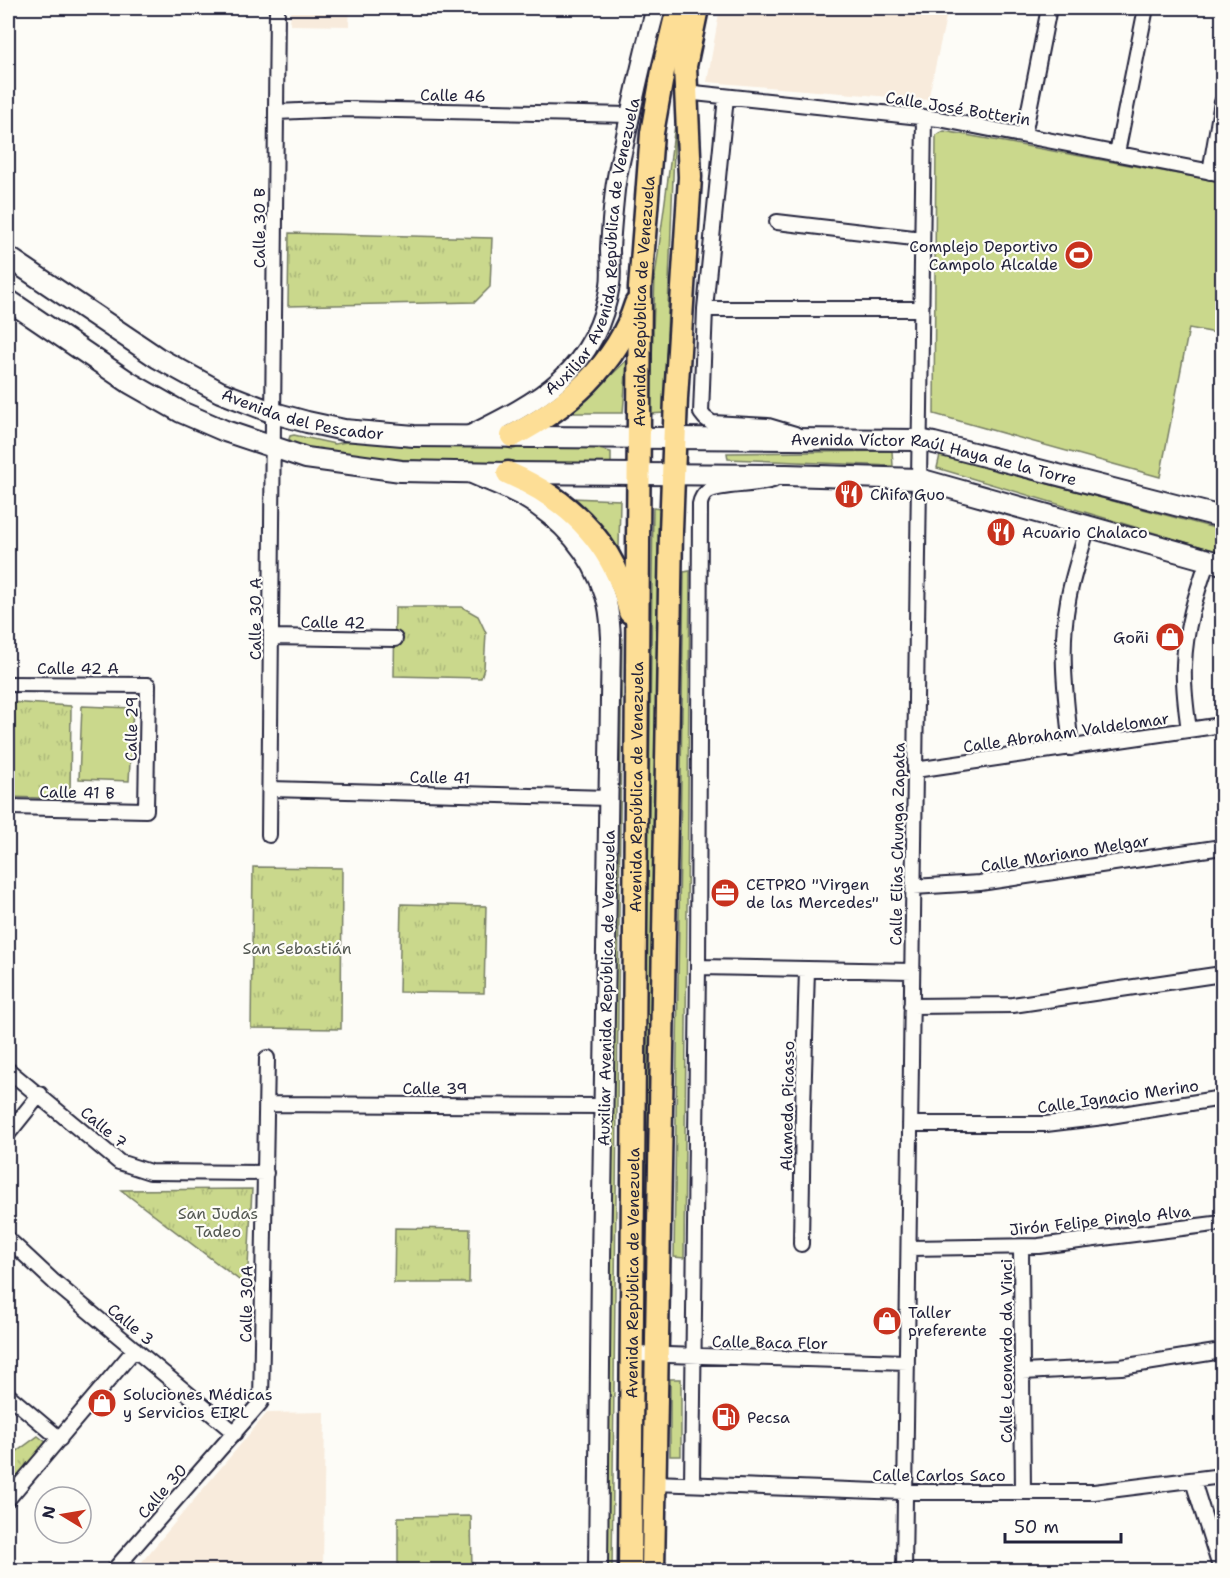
<svg xmlns="http://www.w3.org/2000/svg" width="1230" height="1578" font-family="'Shantell Sans',sans-serif">
	<style>
		.built { fill: #f8ebdc }
		.grass { fill: #cad88c; stroke: #767d64; stroke-width: 1.5 }
		.park { fill: url(#park-tufts); stroke: #767d64; stroke-width: 1.5 }
		.lines { fill: none; stroke-linecap: round; stroke-linejoin: round }
		.minor-casing { stroke: #22223b; stroke-width: 18 }
		.tertiary-casing { stroke: #22223b; stroke-width: 22 }
		.secondary-casing { stroke: #22223b; stroke-width: 24 }
		.primary-casing { stroke: #22223b; stroke-width: 27 }
		.minor { stroke: #fdfcf7; stroke-width: 14 }
		.tertiary { stroke: #fdfcf7; stroke-width: 18 }
		.secondary { stroke: #fdfcf7; stroke-width: 20 }
		.primary { stroke: #fdde96; stroke-width: 22 }
		.labels { text-anchor: middle; stroke-width: 4.5; stroke-linejoin: round; paint-order: stroke }
		.street-label { font-size: 16px; fill: #22223b; stroke: #fdfcf7 }
		.poi-label { font-size: 16px; fill: #22223b; stroke: #fdfcf7; text-anchor: start }
		.park-label { font-size: 16px; fill: #545953; stroke: #fdfcf7 }
	</style>
	<defs>
		<pattern id="park-tufts" width="24" height="20" patternUnits="userSpaceOnUse" patternTransform="scale(1.5)"><rect width="24" height="20" fill="#cad88c"/><path d="M3 7l-1-3M5 7V3M7 7l1-3M15 17l-1-3M17 17v-4M19 17l1-3" fill="none" stroke="#adb97a"/></pattern>
	</defs>
	<rect width="100%" height="100%" fill="#fdfcf7"/>
	<filter id="ink" filterUnits="userSpaceOnUse"><feTurbulence type="fractalNoise" baseFrequency=".0167" numOctaves="2"/><feDisplacementMap in="SourceGraphic" scale="12" xChannelSelector="R" yChannelSelector="G"/><feConvolveMatrix kernelMatrix="1 2 1 2 8 2 1 2 1" color-interpolation-filters="sRGB"/></filter>
	<g filter="url(#ink)">
		<path class="built" d="M291 8H350L349 26 290 25Z
			M720 8H948L928 100 707 82Z
			M325 1412 323 1570H135L267 1413Z"/>
		<path class="grass" d="M675 125 664 413 650 414 655 277Z
			M944 131 1222 182V334L1189 328 1160 477 934 414 936 135Z
			M627 360 623 413H572Z
			M294 435 335 444 352 441 389 444 594 448 611 452V463C566 463 308 467 289 439L290 436Z
			M892 451 893 466 728 459 727 453Z
			M940 455 1222 530V553L937 468Z
			M571 498 620 500 619 548 598 524Z
			M653 508 661 509 653 1306 642 1307Z
			M690 571 684 1258 674 1257 684 572Z
			M622 638 612 1570H605L617 639Z
			M82 706 133 708 129 781 79 779Z
			M670 1379H681V1456H670Z"/>
		<path class="park" d="M289 233 492 238 490 287 475 302 288 306Z
			M395 607H462L478 616 486 633 484 668 481 678 394 676Z
			M8 702 71 706 70 799 8 797Z
			M253 867 342 868 341 1029 251 1028Z
			M401 904 486 906 484 993 399 992Z
			M252 1189 247 1286 121 1190Z
			M395 1228 470 1229 469 1283H394Z
			M38 1436 47 1443 8 1487V1458Z
			M471 1516 472 1570H398V1517Z"/>
		<g class="lines">
			<g class="minor-casing">
				<path id="minor" d="M685 92 939 119 1222 174
					M726 97 705 309 701 413 705 418 712 423 768 426 795 434
					M276 112 346 109 630 115
					M1024 135 1049 8
					M1117 153 1146 8
					M1210 172 1222 102
					M777 222 922 239
					M705 309H921
					M271 637 395 639
					M8 684 148 685 146 810 8 807
					M1189 730C1186 709 1183 686 1184 665 1185 629 1196 594 1208 560
					M1071 748C1066 699 1059 650 1068 601 1072 576 1082 550 1088 525
					M915 770 1222 725
					M270 789 609 798
					M269 835 277 8
					M913 887 980 883 1222 847
					M698 967 912 971
					M911 1006 1013 1005 1222 974
					M8 1070 119 1162 150 1172 266 1173
					M266 1104 604 1106
					M910 1124H1046L1104 1117 1222 1098
					M8 1134 40 1094
					M8 1239 54 1282 235 1433
					M801 1244 803 1109 807 969
					M1021 1247 1023 1492
					M909 1248 1039 1246 1222 1223
					M632 1354 907 1362
					M1023 1372 1121 1367 1222 1351
					M8 1395 60 1439
					M1193 1481 1221 1570
					M654 1483 905 1492H1094L1222 1476
					M692 1484 698 967 700 504C701 499 703 495 707 492 717 484 757 486 773 480
					M8 1499 135 1349
					M114 1570 261 1402 267 1058
					M904 1570 924 117"/>
			</g>
			<g class="tertiary-casing">
				<g id="tertiary">
					<path id="s1" d="M468 436C539 401 597 371 610 285 612 273 610 261 610 249 611 229 613 209 615 190 617 173 621 157 625 140 634 96 644 51 656 8"/>
					<path d="M470 473C487 481 505 487 521 496 561 519 591 552 605 596 610 609 610 624 611 637L601 1262 598 1570"/>
				</g>
			</g>
			<g class="secondary-casing">
				<g id="secondary">
					<path id="s2" d="M8 257 158 358 220 392 274 413 307 422 344 430 414 436 919 440 934 443 1222 517"/>
					<path d="M8 300 130 383 181 412 225 431 306 458 401 471 508 473 786 475 919 479 1222 564"/>
				</g>
			</g>
			<g class="primary-casing">
				<g id="primary">
					<path d="M512 436C566 408 617 365 636 304"/>
					<path d="M508 473C570 500 615 544 630 612"/>
					<path id="s3" d="M630 1570 640 288 652 133 663 71 678 8"/>
					<path d="M653 1570 671 531 676 398 690 177 685 66 697 8"/>
				</g>
			</g>
			<use href="#minor" class="minor"/>
			<use href="#tertiary" class="tertiary"/>
			<use href="#secondary" class="secondary"/>
			<use href="#primary" class="primary"/>
		</g>
	</g>
	<defs>
		<g id="stadium-disc" transform="scale(1.5)"><circle r="9.5" fill="#c8321e" stroke="#fdfcf7"/><path d="M0-5a6.5 5 0 1 0 0 10a6.5 5 0 1 0 0-10ZM-3.5-1.8h7v3.6h-7Z" fill="#fff"/></g>
		<g id="restaurant-disc" transform="scale(1.5)"><circle r="9.5" fill="#c8321e" stroke="#fdfcf7"/><path d="M-5-6h1v4h1v-4h1v4h1v-4h1v5L-1.5 .5V6h-2V.5L-5-1ZM5-6V6H3V1.5H1.5Q1.5-4 5-6Z" fill="#fff"/></g>
		<g id="shop-disc" transform="scale(1.5)"><circle r="9.5" fill="#c8321e" stroke="#fdfcf7"/><path d="M-5-2.5h2.3a2.7 3.5 0 0 1 5.4 0H5L5.5 6h-11ZM-1.5-2.5h3a1.5 2.3 0 0 0-3 0Z" fill="#fff"/></g>
		<g id="office-disc" transform="scale(1.5)"><circle r="9.5" fill="#c8321e" stroke="#fdfcf7"/><path d="M-6-3h4V-5.5h4V-3h4V5H-6ZM-1-4.5V-3h2v-1.5ZM-6 0V1H6V0Z" fill="#fff"/></g>
		<g id="fuel-disc" transform="scale(1.5)"><circle r="9.5" fill="#c8321e" stroke="#fdfcf7"/><path d="M-5.5-6h7V0h2V4h1.3V-2.5L3-4.5l.8-.8L6-3V5H2.5V1h-1V6h-7ZM-4.2-4.7v3.2H.2V-4.7Z" fill="#fff"/></g>
	</defs>
	<g fill-rule="evenodd">
		<use href="#stadium-disc" x="1079" y="255"/>
		<use href="#restaurant-disc" x="849" y="494"/>
		<use href="#restaurant-disc" x="1001" y="532"/>
		<use href="#shop-disc" x="1170" y="637"/>
		<use href="#office-disc" x="725" y="893"/>
		<use href="#shop-disc" x="887" y="1321"/>
		<use href="#shop-disc" x="102" y="1403"/>
		<use href="#fuel-disc" x="726" y="1417"/>
	</g>
	<g class="labels">
		<g class="street-label">
			<text transform="translate(453 95) rotate(1)" y="6">Calle 46</text>
			<text transform="translate(958 108) rotate(9)" y="6">Calle José Botterin</text>
			<text transform="translate(259 228) rotate(-90)" y="6">Calle 30 B</text>
			<text dy="6" stroke="none"><textPath href="#s1" startOffset="249">Auxiliar Avenida República de Venezuela</textPath></text>
			<text dy="6" stroke="none"><textPath href="#s3" startOffset="1269">Avenida República de Venezuela</textPath></text>
			<text dy="6" stroke="none"><textPath href="#s2" startOffset="338">Avenida del Pescador</textPath></text>
			<text dy="6" stroke="none"><textPath href="#s2" startOffset="974">Avenida Víctor Raúl Haya de la Torre</textPath></text>
			<text transform="translate(255 619) rotate(-90)" y="6">Calle 30 A</text>
			<text transform="translate(333 622) rotate(1)" y="6">Calle 42</text>
			<text x="78" y="674">Calle 42 A</text>
			<text transform="translate(131 729) rotate(-89)" y="6">Calle 29</text>
			<text transform="translate(1066 732) rotate(-8)" y="6">Calle Abraham Valdelomar</text>
			<text transform="translate(440 777) rotate(1)" y="6">Calle 41</text>
			<text dy="6" stroke="none"><textPath href="#s3" startOffset="783">Avenida República de Venezuela</textPath></text>
			<text transform="translate(77 792) rotate(1)" y="6">Calle 41 B</text>
			<text transform="translate(897 844) rotate(-89)" y="6">Calle Elias Chunga Zapata</text>
			<text transform="translate(1065 853) rotate(-9)" y="6">Calle Mariano Melgar</text>
			<text transform="translate(606 988) rotate(-89)" y="6">Auxiliar Avenida República de Venezuela</text>
			<text x="435" y="1094">Calle 39</text>
			<text transform="translate(1118 1096) rotate(-8)" y="6">Calle Ignacio Merino</text>
			<text transform="translate(787 1106) rotate(-89)" y="6">Alameda Picasso</text>
			<text transform="translate(104 1127) rotate(40)" y="6">Calle 7</text>
			<text transform="translate(1100 1220) rotate(-6)" y="6">Jirón Felipe Pinglo Alva</text>
			<text dy="6" stroke="none"><textPath href="#s3" startOffset="297">Avenida República de Venezuela</textPath></text>
			<text transform="translate(246 1304) rotate(-89)" y="6">Calle 30A</text>
			<text transform="translate(131 1324) rotate(40)" y="6">Calle 3</text>
			<text transform="translate(770 1342) rotate(1)" y="6">Calle Baca Flor</text>
			<text transform="translate(1006 1351) rotate(-90)" y="6">Calle Leonardo da Vinci</text>
			<text x="939" y="1481">Calle Carlos Saco</text>
			<text transform="translate(162 1491) rotate(-49)" y="6">Calle 30</text>
		</g>
		<g class="poi-label">
			<text x="1058" y="252" text-anchor="end">Complejo Deportivo<tspan x="1058" dy="18">Campolo Alcalde</tspan></text>
			<text x="870" y="500">Chifa Guo</text>
			<text x="1022" y="538">Acuario Chalaco</text>
			<text x="1149" y="643" text-anchor="end">Goñi</text>
			<text x="746" y="890">CETPRO "Virgen<tspan x="746" dy="18">de las Mercedes"</tspan></text>
			<text x="908" y="1318">Taller<tspan x="908" dy="18">preferente</tspan></text>
			<text x="123" y="1400">Soluciones Médicas<tspan x="123" dy="18">y Servicios EIRL</tspan></text>
			<text x="747" y="1423">Pecsa</text>
		</g>
		<g class="park-label">
			<text x="297" y="954">San Sebastián</text>
			<text x="218" y="1219">San Judas<tspan x="218" dy="18">Tadeo</tspan></text>
		</g>
	</g>
	<rect width="1230" height="1578" fill="none" stroke="#fdfcf7" stroke-width="30"/>
	<rect x="15" y="15" width="1200" height="1548" fill="none" stroke="#22223b" stroke-width="2" filter="url(#ink)"/>
	<g transform="translate(63 1515) rotate(281)"><circle r="28" fill="#fdfcf7" stroke="#a5a5ac" stroke-width="1.5"/>
	<path d="M0-4.5L10 22L0 15L-10 22Z" fill="#c8321e"/>
	<text y="-9" font-size="16" font-weight="bold" text-anchor="middle" fill="#22223b">N</text>
	</g>
	<path d="M1005 1533v9h116v-9" fill="none" stroke="#22223b" stroke-width="3"/>
	<text x="1014" y="1533" font-size="18" fill="#22223b" stroke="#fdfcf7" stroke-width="4.5" paint-order="stroke">50 m</text>
</svg>
